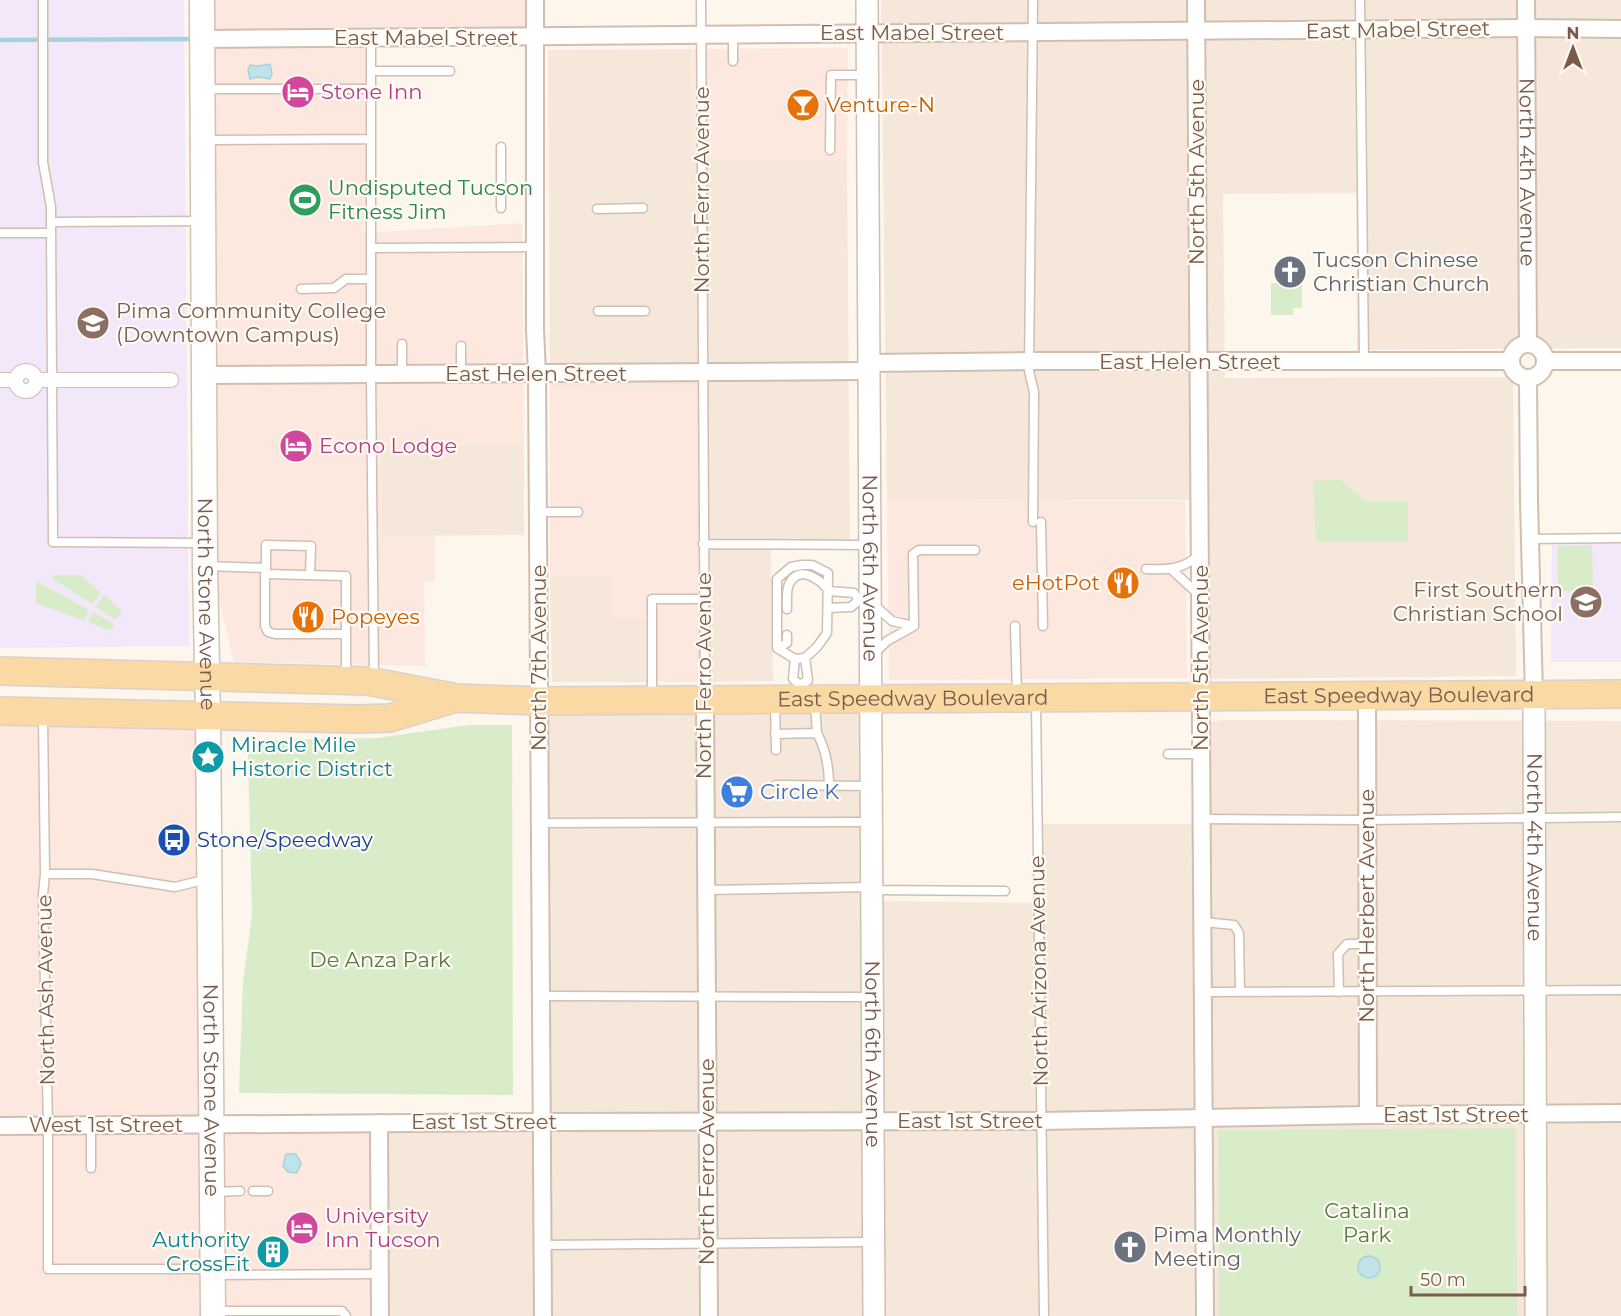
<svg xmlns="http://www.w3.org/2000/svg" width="1621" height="1316" font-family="Montserrat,sans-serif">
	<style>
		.residential { fill: #f5e8da }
		.commercial { fill: #fde8e0 }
		.education { fill: #f3e8fa }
		.green { fill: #d8ecc9 }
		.water { fill: #bfe3e8; stroke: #a5d3da; stroke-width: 1.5 }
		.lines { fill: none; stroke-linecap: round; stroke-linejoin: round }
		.stream { stroke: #a5d3da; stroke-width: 4.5 }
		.service-casing { stroke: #d1beb0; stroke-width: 11 }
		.pedestrian-casing { stroke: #d1beb0; stroke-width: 16 }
		.minor-casing { stroke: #d1beb0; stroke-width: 20 }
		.tertiary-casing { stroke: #d1beb0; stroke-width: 24 }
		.secondary-casing { stroke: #d6c0b0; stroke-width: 27 }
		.primary-casing { stroke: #dad1cd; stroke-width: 30 }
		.service { stroke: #fff; stroke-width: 8 }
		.pedestrian { stroke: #fff; stroke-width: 14 }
		.minor { stroke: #fff; stroke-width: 16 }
		.tertiary { stroke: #fff; stroke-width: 21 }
		.secondary { stroke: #fff; stroke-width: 24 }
		.primary { stroke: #fbd9a5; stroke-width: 27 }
		.labels { text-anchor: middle; stroke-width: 4.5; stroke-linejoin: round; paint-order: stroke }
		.street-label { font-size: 21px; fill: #7a5c4d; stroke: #fffaf3 }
		.hotel-label { font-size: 21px; fill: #b23c85; stroke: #fffaf3; text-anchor: start }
		.food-label { font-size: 21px; fill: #c56008; stroke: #fffaf3; text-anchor: start }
		.leisure-label { font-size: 21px; fill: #27864d; stroke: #fffaf3; text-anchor: start }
		.worship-label { font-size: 21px; fill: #5b616d; stroke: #fffaf3; text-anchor: start }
		.education-label { font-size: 21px; fill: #785e54; stroke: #fffaf3; text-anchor: start }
		.culture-label { font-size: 21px; fill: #0d838f; stroke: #fffaf3; text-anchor: start }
		.shop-label { font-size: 21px; fill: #366cbe; stroke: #fffaf3; text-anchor: start }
		.transit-label { font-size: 21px; fill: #164399; stroke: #fffaf3; text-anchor: start }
		.park-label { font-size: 21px; fill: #537a41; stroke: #fffaf3 }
	</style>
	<rect width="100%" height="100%" fill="#fdf6ec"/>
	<path class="residential" d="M881 0H1621V348L1357 350 1356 193 1223 194 1225 378 1513 377 1516 676 1210 679 1206 500H887Z
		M691 49 693 160 847 159 850 550H771L773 681 697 682V386L550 387 548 50Z
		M382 445H524V535L381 536Z
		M550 576H612L648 619V682H552Z
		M870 698 871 901 1034 903V824H1195L1197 724 1224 720 1621 721V1316H380L379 1123 542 1122 539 702Z"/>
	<path class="commercial" d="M202 0H528L527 31 371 38V178L363 233 522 223 524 445H382L381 535 435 536V581L424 582 425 666 234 662 205 543Z
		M848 48 847 159 693 160 691 49Z
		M697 386V682H648V619H612L611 576H550V387Z
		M887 500 1185 501 1187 678 889 680Z
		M208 717 212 1124 379 1123 380 1316H0V726L164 728Z"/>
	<path class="education" d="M0 0H184L189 646 0 648Z
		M1552 541H1621V662H1551Z"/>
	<path class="green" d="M1271 283H1302V308H1293V315H1271Z
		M1339 479 1366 501H1408V542H1316L1313 481Z
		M1592 545 1593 590 1558 591V546Z
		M53 575H81L101 593 92 604 53 579Z
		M36 581 89 610 84 621 36 603Z
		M104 595 122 611 115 620 96 607Z
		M93 612 114 624 111 631 88 622Z
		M469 725H512L513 1095 239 1093 243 983 252 914 248 752 257 740 377 738Z
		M1516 1128 1517 1316H1219L1218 1130Z"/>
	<path class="water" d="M270 64 272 74 270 79 258 77 250 79 248 70 250 65 258 66Z
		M286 1154H296L301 1163 297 1173 288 1172 283 1166Z
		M1358 1267a11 11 0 1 1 22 0a11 11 0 1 1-22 0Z"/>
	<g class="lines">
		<path class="stream" d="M0 40 194 39"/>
		<g class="service-casing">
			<path id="service" d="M43 0V162L51 207V222L53 542 203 543
				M701 0 705 696
				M1033 0 1029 371 1034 392 1033 522
				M1360 0 1364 362
				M371 38V375L374 679
				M733 61V35
				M371 71H450
				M203 89H371
				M206 140 371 139
				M501 147V208
				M830 150 831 75H867
				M597 209 643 208
				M51 222 201 221
				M0 233H51
				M371 248 536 247
				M301 289 334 288 346 279H371
				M598 311H645
				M402 344V375
				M461 346V375
				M538 512H578
				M1041 522 1043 626
				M1530 539 1621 538
				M703 544 869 545
				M802 565H812L828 573 827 633 817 647 805 658 795 659 777 648V579L791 567Z
				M207 566 266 568 265 574 346 576V677
				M266 568V545L311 546 310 575
				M1146 569C1167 570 1182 570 1199 555
				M1172 570 1198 594
				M265 574V626L268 632 275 634H346
				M872 603 892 621 914 626 887 641 874 654
				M787 609C787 601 786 591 789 584 799 564 820 579 829 591L854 593 859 600 851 607 828 608
				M914 626 913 554 919 550H975
				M1015 626 1017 695
				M777 648 787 643V635
				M795 659 793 679 800 685 801 697
				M800 685 808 680 805 658
				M652 696V599H704
				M775 702 776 750
				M1036 702 1044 1316
				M815 703 817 733
				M43 717 45 874 43 894 48 1126V1269H212
				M775 734 817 733C826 750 829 766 829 785
				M1168 754H1202
				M776 785 870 786
				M1202 819 1367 820 1621 817
				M541 823 870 822
				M45 874H92L175 887 207 879
				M706 890 870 887
				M871 890 1005 891
				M1203 922 1234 925 1239 933 1240 992
				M1203 992 1621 990
				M1339 992 1338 954 1347 944H1367
				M541 996 871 997
				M91 1126V1168
				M253 1191H268
				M215 1192 240 1191
				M543 1245 872 1242
				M216 1275 381 1274
				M216 1311H342L346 1316"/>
		</g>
		<g class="pedestrian-casing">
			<path id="pedestrian" d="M16 381a10 10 0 1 1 20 0a10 10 0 1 1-20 0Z
				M0 380H16
				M37 380H171"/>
		</g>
		<g class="minor-casing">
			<g id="minor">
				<path d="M535 0V329L537 374 543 1316"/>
				<path d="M1196 0 1205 1316"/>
				<path id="s1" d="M1526 0 1528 344"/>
				<path d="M202 39 1526 28 1621 29"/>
				<circle cx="1528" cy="361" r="17"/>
				<path d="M1545 361H1621"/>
				<path d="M868 363 1029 361H1511"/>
				<path d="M204 375 868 371"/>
				<path d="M1528 378 1529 501 1534 695"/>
				<path d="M1367 697 1368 1115"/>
				<path d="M705 700 709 1316"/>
				<path d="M379 1123 380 1316"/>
				<path d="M0 1126 542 1122 1040 1121 1368 1115 1621 1113"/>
			</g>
		</g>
		<g class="tertiary-casing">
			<g id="tertiary">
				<path id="s2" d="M867 0 874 1316"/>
				<path id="s3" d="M1534 695 1536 1316"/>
			</g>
		</g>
		<g class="secondary-casing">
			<g id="secondary">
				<path id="s4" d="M202 0 205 566 208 717 213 1316"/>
			</g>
		</g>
		<g class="primary-casing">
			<g id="primary">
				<path d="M0 671 368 681 452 697"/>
				<path id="s5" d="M0 711 357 719 390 718 456 698 539 701 1621 694"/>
			</g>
		</g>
		<use href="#service" class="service"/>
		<use href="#pedestrian" class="pedestrian"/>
		<use href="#minor" class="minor"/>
		<use href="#tertiary" class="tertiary"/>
		<use href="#secondary" class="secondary"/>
		<use href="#primary" class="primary"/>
	</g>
	<defs>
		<g id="hotel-disc" transform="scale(1.725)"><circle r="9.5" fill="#d1479c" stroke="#fffaf3"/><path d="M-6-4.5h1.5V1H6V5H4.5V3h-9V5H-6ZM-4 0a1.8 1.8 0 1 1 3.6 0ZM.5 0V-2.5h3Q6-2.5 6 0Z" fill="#fff"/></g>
		<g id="bar-disc" transform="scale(1.725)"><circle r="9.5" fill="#e8710a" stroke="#fffaf3"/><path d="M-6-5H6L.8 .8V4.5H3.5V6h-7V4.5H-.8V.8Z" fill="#fff"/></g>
		<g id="stadium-disc" transform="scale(1.725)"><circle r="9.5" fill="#2e9e5b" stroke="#fffaf3"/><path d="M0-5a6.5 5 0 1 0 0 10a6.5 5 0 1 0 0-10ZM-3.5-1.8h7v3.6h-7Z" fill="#fff"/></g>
		<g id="church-disc" transform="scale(1.725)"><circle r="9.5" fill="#6b7280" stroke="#fffaf3"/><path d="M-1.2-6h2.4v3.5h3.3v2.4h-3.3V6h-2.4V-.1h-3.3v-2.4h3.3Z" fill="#fff"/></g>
		<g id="university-disc" transform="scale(1.725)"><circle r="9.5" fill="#8d6e63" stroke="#fffaf3"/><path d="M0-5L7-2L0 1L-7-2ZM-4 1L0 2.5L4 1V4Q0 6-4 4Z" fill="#fff"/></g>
		<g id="restaurant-disc" transform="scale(1.725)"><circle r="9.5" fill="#e8710a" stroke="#fffaf3"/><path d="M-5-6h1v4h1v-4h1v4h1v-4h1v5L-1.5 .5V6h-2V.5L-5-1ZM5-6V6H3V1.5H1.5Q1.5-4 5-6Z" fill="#fff"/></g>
		<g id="school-disc" transform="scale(1.725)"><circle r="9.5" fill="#8d6e63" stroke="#fffaf3"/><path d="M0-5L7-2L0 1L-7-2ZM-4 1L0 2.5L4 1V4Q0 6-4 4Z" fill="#fff"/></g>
		<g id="sight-disc" transform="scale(1.725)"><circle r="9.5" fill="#0f9aa8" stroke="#fffaf3"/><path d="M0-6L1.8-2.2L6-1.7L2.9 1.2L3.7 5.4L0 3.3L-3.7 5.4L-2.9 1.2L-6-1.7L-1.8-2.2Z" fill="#fff"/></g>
		<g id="supermarket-disc" transform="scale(1.725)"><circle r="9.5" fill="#3f7fe0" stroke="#fffaf3"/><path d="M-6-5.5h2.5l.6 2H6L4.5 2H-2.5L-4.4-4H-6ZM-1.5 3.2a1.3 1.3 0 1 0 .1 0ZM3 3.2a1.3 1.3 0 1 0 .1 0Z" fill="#fff"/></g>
		<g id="bus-disc" transform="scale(1.725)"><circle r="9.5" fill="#1a4fb4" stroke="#fffaf3"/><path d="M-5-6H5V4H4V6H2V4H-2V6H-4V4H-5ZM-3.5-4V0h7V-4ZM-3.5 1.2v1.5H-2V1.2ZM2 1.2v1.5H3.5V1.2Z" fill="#fff"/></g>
		<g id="building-disc" transform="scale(1.725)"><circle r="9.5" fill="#0f9aa8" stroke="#fffaf3"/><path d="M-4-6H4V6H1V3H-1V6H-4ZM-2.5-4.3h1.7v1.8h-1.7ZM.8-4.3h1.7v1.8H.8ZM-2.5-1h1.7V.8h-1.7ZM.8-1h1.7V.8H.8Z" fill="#fff"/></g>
	</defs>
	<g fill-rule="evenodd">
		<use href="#hotel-disc" x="298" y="92"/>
		<use href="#bar-disc" x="803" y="105"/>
		<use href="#stadium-disc" x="305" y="200"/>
		<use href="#church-disc" x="1290" y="272"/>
		<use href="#university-disc" x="93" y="323"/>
		<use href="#hotel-disc" x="296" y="446"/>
		<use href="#restaurant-disc" x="1123" y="583"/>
		<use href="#school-disc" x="1586" y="602"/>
		<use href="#restaurant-disc" x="308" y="617"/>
		<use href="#sight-disc" x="208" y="757"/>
		<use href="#supermarket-disc" x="737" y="792"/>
		<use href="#bus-disc" x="174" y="840"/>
		<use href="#hotel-disc" x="302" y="1228"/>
		<use href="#church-disc" x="1130" y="1247"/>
		<use href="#building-disc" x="273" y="1252"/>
	</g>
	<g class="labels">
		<g class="street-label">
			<text transform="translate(1398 30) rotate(-1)" y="7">East Mabel Street</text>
			<text x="912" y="40">East Mabel Street</text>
			<text x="426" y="45">East Mabel Street</text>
			<text transform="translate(1197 172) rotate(-90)" y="7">North 5th Avenue</text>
			<text dy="7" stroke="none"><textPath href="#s1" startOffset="172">North 4th Avenue</textPath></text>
			<text transform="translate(702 190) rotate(-90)" y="7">North Ferro Avenue</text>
			<text x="1190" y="369">East Helen Street</text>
			<text x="536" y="381">East Helen Street</text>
			<text dy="7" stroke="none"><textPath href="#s2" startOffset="568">North 6th Avenue</textPath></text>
			<text dy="7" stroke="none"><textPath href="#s4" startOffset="604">North Stone Avenue</textPath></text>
			<text transform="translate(539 658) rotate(-90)" y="7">North 7th Avenue</text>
			<text transform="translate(1201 658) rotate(-90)" y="7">North 5th Avenue</text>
			<text transform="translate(704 676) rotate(-90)" y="7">North Ferro Avenue</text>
			<text dy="7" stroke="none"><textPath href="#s5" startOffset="1402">East Speedway Boulevard</textPath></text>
			<text dy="7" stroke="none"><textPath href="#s5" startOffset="916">East Speedway Boulevard</textPath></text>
			<text dy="7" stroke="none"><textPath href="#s3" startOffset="152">North 4th Avenue</textPath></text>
			<text transform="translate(1367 906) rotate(-90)" y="7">North Herbert Avenue</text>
			<text transform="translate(1039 971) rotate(-91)" y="7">North Arizona Avenue</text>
			<text transform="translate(46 990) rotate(-91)" y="7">North Ash Avenue</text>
			<text dy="7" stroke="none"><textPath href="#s2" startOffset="1054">North 6th Avenue</textPath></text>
			<text dy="7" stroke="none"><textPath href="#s4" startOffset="1090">North Stone Avenue</textPath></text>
			<text x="1456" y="1122">East 1st Street</text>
			<text x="970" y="1128">East 1st Street</text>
			<text x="484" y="1129">East 1st Street</text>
			<text x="106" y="1132">West 1st Street</text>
			<text transform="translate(707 1162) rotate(-90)" y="7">North Ferro Avenue</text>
		</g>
		<g class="hotel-label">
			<text x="321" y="99">Stone Inn</text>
			<text x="319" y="453">Econo Lodge</text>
			<text x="325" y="1223">University<tspan x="325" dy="24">Inn Tucson</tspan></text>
		</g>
		<g class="food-label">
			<text x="826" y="112">Venture-N</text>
			<text x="1100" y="590" text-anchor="end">eHotPot</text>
			<text x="331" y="624">Popeyes</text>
		</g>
		<g class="leisure-label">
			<text x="328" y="195">Undisputed Tucson<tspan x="328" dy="24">Fitness Jim</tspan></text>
		</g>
		<g class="worship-label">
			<text x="1313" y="267">Tucson Chinese<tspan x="1313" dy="24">Christian Church</tspan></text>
			<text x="1153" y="1242">Pima Monthly<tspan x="1153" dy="24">Meeting</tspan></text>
		</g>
		<g class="education-label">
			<text x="116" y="318">Pima Community College<tspan x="116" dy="24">(Downtown Campus)</tspan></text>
			<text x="1563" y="597" text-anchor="end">First Southern<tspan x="1563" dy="24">Christian School</tspan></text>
		</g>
		<g class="culture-label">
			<text x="231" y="752">Miracle Mile<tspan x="231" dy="24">Historic District</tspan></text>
			<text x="250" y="1247" text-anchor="end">Authority<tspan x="250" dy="24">CrossFit</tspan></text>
		</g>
		<g class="shop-label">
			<text x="760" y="799">Circle K</text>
		</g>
		<g class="transit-label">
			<text x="197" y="847">Stone/Speedway</text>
		</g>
		<g class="park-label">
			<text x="380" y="967">De Anza Park</text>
			<text x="1367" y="1218">Catalina<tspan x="1367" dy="24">Park</tspan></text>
		</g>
	</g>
	<g transform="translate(1573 48)" stroke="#fffaf3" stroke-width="4.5" paint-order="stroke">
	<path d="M0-4.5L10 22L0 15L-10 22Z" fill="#7a5c4d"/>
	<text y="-9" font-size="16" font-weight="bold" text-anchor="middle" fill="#7a5c4d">N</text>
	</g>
	<path d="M1411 1286v9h114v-9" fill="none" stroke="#7a5c4d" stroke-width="3"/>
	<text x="1420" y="1286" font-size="18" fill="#7a5c4d" stroke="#fffaf3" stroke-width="4.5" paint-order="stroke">50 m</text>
</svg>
